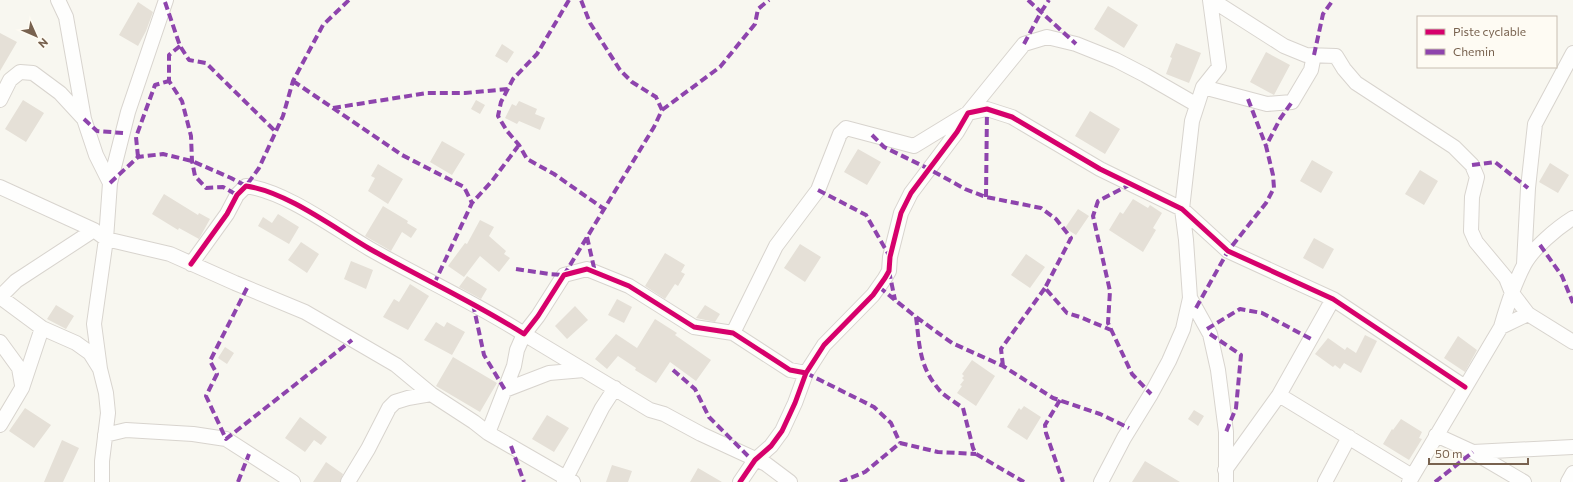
<svg xmlns="http://www.w3.org/2000/svg" width="1573" height="482" font-family="Commissioner,sans-serif">
	<style>
		.building { fill: #e5e0d7 }
		.lines { fill: none; stroke-linecap: round; stroke-linejoin: round }
		.minor-casing { stroke: #d8d4ce; stroke-width: 16 }
		.minor { stroke: #fefefd; stroke-width: 14 }
		.quiet { stroke: #8e44ad; stroke-width: 4; stroke-dasharray: 8 4; stroke-linecap: butt }
		.cycleway-casing { stroke: #fefbf3; stroke-width: 8 }
		.cycleway { stroke: #d6006c; stroke-width: 5 }
	</style>
	<rect width="100%" height="100%" fill="#f8f7f0"/>
	<path class="building" d="M138 2 153 12 146 31 138 46 119 35Z
		M1108 6 1138 25 1124 48 1094 29Z
		M0 33 17 42 0 71Z
		M1176 43 1201 53 1189 83 1166 74 1172 58 1170 57Z
		M502 44 514 52 507 63 495 56Z
		M1266 52 1290 65 1274 95 1250 82Z
		M23 100 44 113 26 142 5 129Z
		M476 100 485 105 480 114 471 109Z
		M519 101 537 109 535 114 545 118 540 130 519 121 517 124 505 118 512 104 516 106Z
		M1090 111 1120 129 1105 154 1075 136Z
		M442 141 465 154 452 175 430 162Z
		M858 149 881 162 867 185 844 172Z
		M1312 160 1333 172 1321 193 1300 181Z
		M1550 163 1569 175 1558 193 1539 182Z
		M378 164 403 179 388 204 368 191 375 178 371 176Z
		M1420 170 1438 181 1424 205 1405 194Z
		M164 194 198 215 199 213 210 219 199 239 179 228 178 230 152 214Z
		M1133 199 1148 208 1150 205 1162 213 1153 228 1156 230 1143 252 1109 230 1120 212 1123 214Z
		M383 206 408 221 407 223 417 229 411 238 402 232 391 251 365 236Z
		M1078 209 1089 216 1076 235 1065 228Z
		M278 214 299 227 289 244 258 226 263 217 272 223Z
		M480 220 494 227 489 236 506 251 504 254 510 258 499 272 480 256 464 277 448 266 465 243 467 244Z
		M1314 238 1334 249 1323 269 1303 258Z
		M301 242 319 254 307 273 288 260Z
		M800 244 821 257 805 282 784 268Z
		M665 253 685 265 681 272 685 274 678 286 675 284 665 299 645 286Z
		M1026 254 1045 267 1030 288 1011 275Z
		M351 261 373 270 366 289 344 279Z
		M467 276 487 289 481 299 459 287Z
		M410 284 429 296 408 330 383 317 394 299 399 302Z
		M617 299 632 307 624 323 608 315Z
		M56 305 74 316 66 329 47 319Z
		M705 305 720 314 715 322 696 318Z
		M575 306 588 320 567 339 555 326Z
		M655 319 677 333 675 335 711 360 696 381 670 362 656 383 635 370 636 368 618 356 607 369 595 359 616 334 637 348Z
		M436 322 444 327 447 322 465 332 452 355 424 340Z
		M1365 335 1377 341 1361 373 1344 363 1340 369 1335 365 1333 367 1315 354 1328 338 1345 350 1347 347 1356 353Z
		M1458 336 1477 350 1465 372 1444 358Z
		M225 347 234 353 227 364 218 358Z
		M453 357 497 383 480 412 436 386Z
		M972 360 995 376 976 406 957 393 962 386 960 385 964 380 962 378 964 376 962 374Z
		M1024 406 1041 417 1027 440 1007 427 1019 408 1021 410Z
		M25 408 51 425 34 448 9 431Z
		M1194 410 1204 416 1198 426 1188 419Z
		M547 415 569 428 554 452 532 439Z
		M300 417 327 437 321 445 314 440 305 452 285 438Z
		M1401 419 1422 432 1419 438 1422 439 1409 460 1383 444 1392 429 1393 430Z
		M62 440 79 448 63 482H44Z
		M1145 461 1180 482H1132Z
		M326 462 343 474 340 482H313Z
		M612 465 632 471 628 482H606Z
		M698 468 722 482H690Z"/>
	<g class="lines">
		<g class="minor-casing">
			<path id="minor" d="M58 0 66 17 84 119
				M1212 0 1284 46 1306 55 1336 56 1344 69 1356 83 1454 147 1472 165 1477 177 1472 197 1471 231 1476 242 1506 278 1512 293 1528 314 1573 342
				M1203 87 1267 104 1292 102 1311 70 1314 55
				M0 100 10 80 20 72 33 73 60 93 84 119 96 155 110 183
				M0 187 94 230 106 239 170 254 235 283 305 312 396 365 431 394 474 422 488 433 573 482
				M191 264 227 214 237 195 246 186C287 192 334 228 370 249 421 278 474 302 524 334L538 316 564 275 587 269 629 286 694 327 733 333 790 370 806 373
				M1524 264 1528 188 1535 124 1573 53
				M0 297 42 328 76 343 90 353 100 369 106 393 108 413 102 461V482
				M0 297 16 281 94 230
				M1190 298 1210 334 1218 370 1226 432V482
				M1501 327 1528 314
				M733 333 776 246 818 190 840 134 846 128 914 146 968 113 1024 44 1047 37 1076 44 1116 60 1145 75 1197 105
				M0 342 19 368 22 385
				M100 369 94 324 106 239 110 183 128 112 166 0
				M505 390 549 373 584 370
				M1279 395 1412 476
				M0 425 22 388 42 328
				M488 433 514 366 517 350 524 334 650 410 664 414 701 434 766 464 790 482
				M105 435 126 430 193 434 226 439 293 482
				M1436 435 1473 452 1524 482
				M1473 452 1573 447
				M1225 470 1279 395 1333 299
				M348 482 368 449 389 408 395 402 408 398 431 394
				M564 482 602 408 615 388
				M740 482 755 460 771 446 782 431 795 403 806 373 824 345 873 295 885 278 889 271 890 257 901 213 911 193 957 132 968 113 987 109 1012 117 1100 169 1182 209 1228 251 1333 299 1465 387
				M1101 482 1124 438 1151 394 1169 361 1183 329 1190 298 1186 240 1182 209 1192 121 1203 87 1219 67 1210 0
				M1325 482 1349 437
				M1409 482 1501 327C1507 306 1514 284 1524 265 1533 248 1557 228 1573 218
				M1568 482 1573 473"/>
		</g>
		<use href="#minor" class="minor"/>
		<path class="quiet" d="M569 0 537 54 513 79 501 102 498 116 507 131 519 145 527 159 554 174 604 209
			M1028 0 1076 44
			M165 2 180 46 189 60 206 63 276 132
			M1024 44 1041 12 1049 0
			M180 46 169 55V81L182 101 191 136 192 161 195 176 206 188 223 187 237 195
			M1314 55 1323 14 1333 0
			M293 81 402 155 464 187 472 203
			M1248 99 1266 146
			M333 108 427 93H465L508 89
			M662 110 720 67 755 24 758 9 769 0
			M84 119 97 131 123 133
			M872 135 884 147 929 169 965 189 986 197 1041 208 1056 219 1071 238 1045 288 1067 313 1080 317 1111 330
			M138 157 136 137 155 85 169 81
			M1472 165 1495 162 1528 188
			M110 183 138 157 163 154 192 161 231 178 246 186 259 168 283 116 293 81 323 25 349 0
			M1131 184 1098 201 1093 216 1110 291 1108 323 1132 374 1151 394
			M818 190 866 215 890 257
			M986 197 987 109
			M587 237 595 272
			M1540 245 1562 276 1573 303
			M516 269 549 274 564 275 654 127 662 110 656 97 632 82 620 70 590 23 581 0
			M889 271 895 300
			M434 284 472 203 492 181 519 145
			M879 287 916 317 952 343 1003 366 1053 398 1100 414 1129 428
			M247 288 210 361 217 374 206 396 226 439 352 340
			M473 304 484 355 505 390
			M1196 308 1228 251 1266 203 1274 188 1273 175 1266 146 1280 119 1292 102
			M916 317C920 348 919 368 942 393 948 398 956 403 963 408L973 448 976 454 1024 482
			M1207 329 1240 309 1262 313 1311 339
			M1210 334 1241 355 1236 408 1226 432
			M1003 366 1001 349 1045 288
			M673 370 695 389 709 417 748 456
			M806 373 874 407 891 423 900 443
			M1060 400 1045 425 1046 433 1063 482
			M511 446 524 482
			M238 482 249 454
			M840 482 865 472 900 443 938 452 976 454
			M1435 482 1473 452"/>
		<g class="cycleway-casing">
			<path id="cycleway" d="M191 264 227 214 237 195 246 186C287 192 334 228 370 249 421 278 474 302 524 334L538 316 564 275 587 269 629 286 694 327 733 333 790 370 806 373
				M740 482 755 460 771 446 782 431 795 403 806 373 824 345 873 295 885 278 889 271 890 257 901 213 911 193 957 132 968 113 987 109 1012 117 1100 169 1182 209 1228 251 1333 299 1465 387"/>
		</g>
		<use href="#cycleway" class="cycleway"/>
	</g>
	<rect x="1417" y="16" width="140" height="52" fill="#fefbf3" stroke="#c8beb1"/>
	<rect x="1425" y="29" width="20" height="6" fill="#d6006c" stroke="#c8beb1"/>
	<text x="1453" y="36" font-size="12" fill="#78624f">Piste cyclable</text>
	<rect x="1425" y="49" width="20" height="6" fill="#8e44ad" stroke="#c8beb1"/>
	<text x="1453" y="56" font-size="12" fill="#78624f">Chemin</text>
	<g transform="translate(36 36) rotate(135)" stroke="#fefbf3" stroke-width="3" paint-order="stroke">
	<path d="M0-3L7 15L0 10L-7 15Z" fill="#78624f"/>
	<text y="-6" font-size="11" font-weight="bold" text-anchor="middle" fill="#78624f">N</text>
	</g>
	<path d="M1429 458v6h99v-6" fill="none" stroke="#78624f" stroke-width="2"/>
	<text x="1435" y="458" font-size="12" fill="#78624f" stroke="#fefbf3" stroke-width="3" paint-order="stroke">50 m</text>
</svg>
